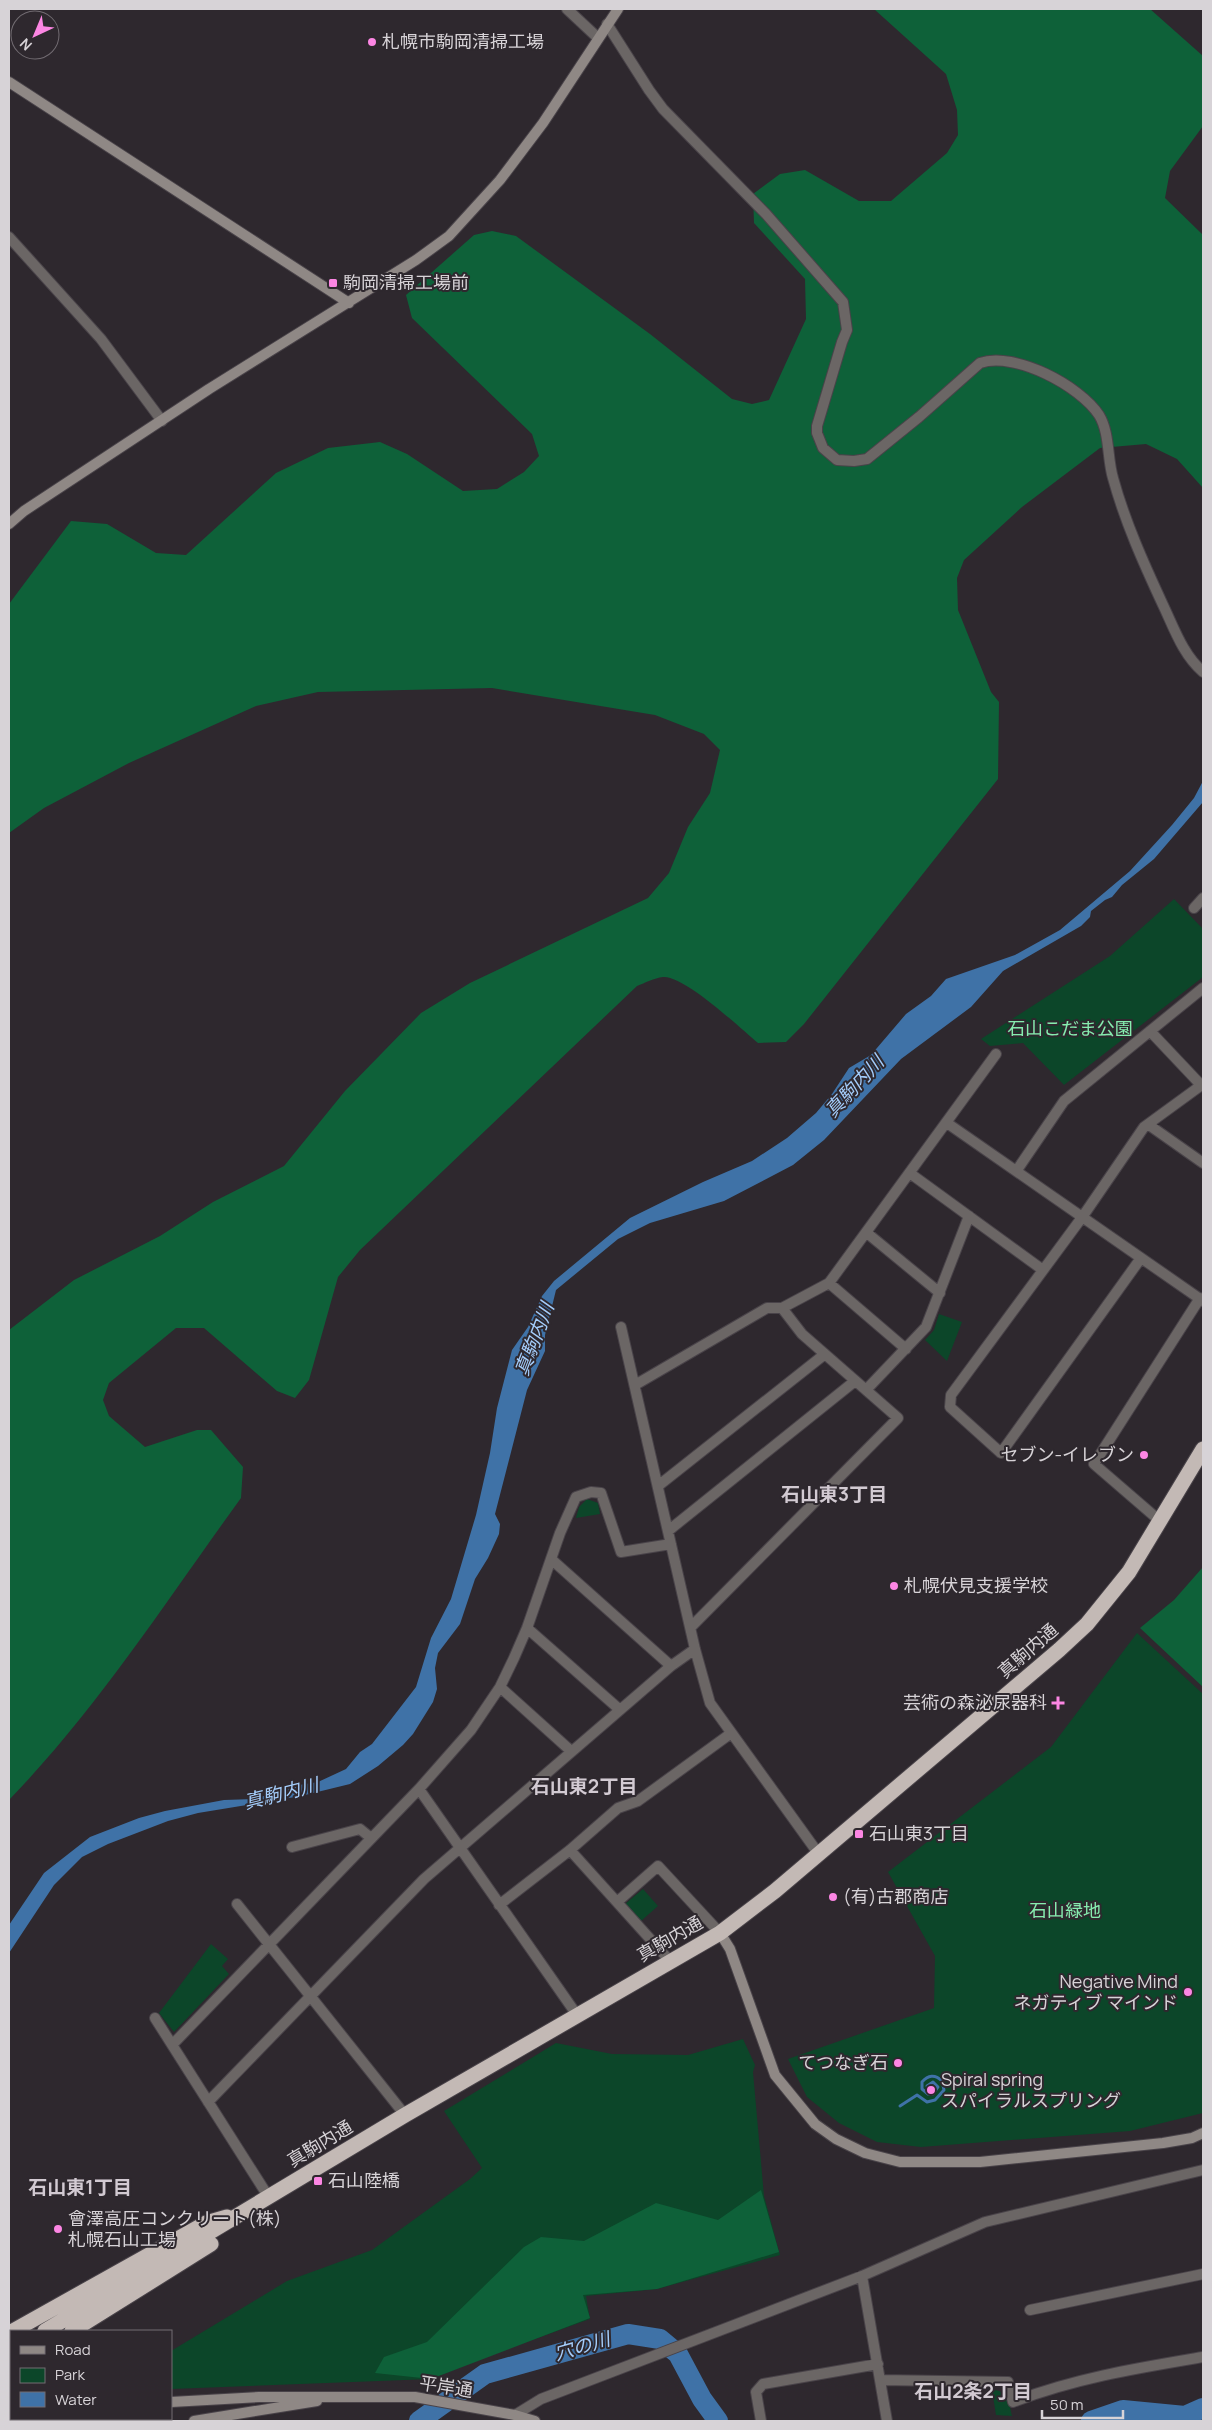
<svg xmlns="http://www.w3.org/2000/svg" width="1212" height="2430" font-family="Manrope,'Noto Sans JP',sans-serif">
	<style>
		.green { fill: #0c4629 }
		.forest { fill: #0e6139 }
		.water { fill: #3f72a7 }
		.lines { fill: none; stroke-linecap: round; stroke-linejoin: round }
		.stream { stroke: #3f72a7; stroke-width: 3 }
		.river { stroke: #3f72a7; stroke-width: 20 }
		.street-casing { stroke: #494349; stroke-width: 12 }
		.secondary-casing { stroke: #494349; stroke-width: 12 }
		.highway-casing { stroke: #494349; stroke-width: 17 }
		.street { stroke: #6b6665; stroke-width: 10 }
		.secondary { stroke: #8f8885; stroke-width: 10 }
		.highway { stroke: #c3b9b5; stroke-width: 15 }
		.poi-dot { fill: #fc86e3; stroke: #2e282e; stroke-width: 2 }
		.labels { text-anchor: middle; stroke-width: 4; stroke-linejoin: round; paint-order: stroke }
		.poi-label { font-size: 18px; fill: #d7d3d7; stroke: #2e282e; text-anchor: start }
		.park-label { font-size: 18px; fill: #86ecaf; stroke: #2e282e }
		.street-label { font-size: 18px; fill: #d7d3d7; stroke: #2e282e }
		.water-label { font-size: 19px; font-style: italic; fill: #a4cdfb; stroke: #2e282e }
		.neighbourhood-label { font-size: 19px; font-weight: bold; fill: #d2cad2; stroke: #2e282e }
	</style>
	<rect width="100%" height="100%" fill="#2e282e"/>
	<path class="green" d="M1174 899 1203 929V977L1064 1085 1023 1043 990 1046 981 1039 1110 956Z
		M939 1314 962 1322 947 1361 925 1340 934 1330Z
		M587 1499 598 1503 600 1514 576 1518 579 1507Z
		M1137 1633 1203 1694V2113L1130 2131 921 2147 877 2142 839 2123 807 2097 788 2059 934 2008 935 1956 888 1872 1051 1747Z
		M643 1889 658 1906 641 1921 625 1904Z
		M211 1944 228 1959 222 1966 229 1974 174 2032 159 2013Z
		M743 2039 755 2065 753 2072 764 2196 780 2255 657 2289 586 2296 590 2319 485 2357 431 2379 171 2389V2351L287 2281 372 2250 470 2179 482 2168 444 2111 556 2043 612 2054 688 2055Z
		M992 2390C1009 2390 1009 2403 1012 2416L996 2415Z"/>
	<path class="forest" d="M874 9H1150L1203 56V126L1170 171 1165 198 1203 235V488L1177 459 1146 444 1100 448 1022 507 964 560 957 578 958 610 991 692 999 702 998 779 804 1024 786 1042 758 1043C740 1028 684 975 663 977 654 978 645 983 637 986L360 1250 338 1277 309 1380 295 1398 277 1391 204 1328H176L109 1383 103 1400 109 1416 145 1447 197 1430H211L243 1467 241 1498C167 1600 97 1709 9 1800V1330L74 1280 160 1236 213 1202 284 1166 345 1091 421 1013 470 983 648 898 669 873 688 827 710 793 720 750 704 734 655 715 492 688 318 692 256 706 129 763 44 808 9 833V604L71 521 107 524 156 553 186 555 276 473 328 448 380 442 407 454 463 491 497 489 524 472 539 456 532 434 412 318 406 295 474 235 492 231 516 236 650 334 732 399 752 404 769 400 806 319 805 279 754 223 753 194 780 174 805 170 859 201H891L947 153 958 135 957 110 946 74Z
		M1203 1567V1687L1140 1628 1174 1600Z
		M761 2190 779 2252 657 2289 583 2295 590 2318 431 2379 375 2373 384 2357 427 2342 524 2247 541 2237 584 2241 656 2203 718 2220Z"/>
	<path class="water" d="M1203 781V802L1154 859 1122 885 1112 897 1105 900 1091 911 1090 917 1081 926 1003 971 971 1007 901 1059 824 1140 793 1165 724 1201 650 1223 618 1239 556 1290 545 1335V1351L527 1390 495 1514 500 1524 499 1534 488 1558 475 1579 460 1624 438 1653 435 1668 437 1689 433 1702 413 1734 403 1745 378 1766 350 1784 301 1796 198 1813 168 1821 108 1844 82 1857 54 1885 9 1953V1925L44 1873 90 1837 139 1818 165 1811 224 1800 254 1799 299 1785 318 1782 346 1769 360 1752 372 1744 416 1687 431 1638 451 1599 476 1515 490 1453 497 1408 512 1350 528 1327 542 1296 554 1281 630 1218 703 1182 752 1161 787 1138 816 1113 832 1094 849 1068 871 1055 906 1014 931 996 946 979 1015 955 1060 930 1130 871 1172 825 1194 798Z"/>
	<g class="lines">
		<path class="stream" d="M900 2106 917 2095 927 2102 935 2100 944 2090 942 2081C935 2074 928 2075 922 2082V2089L928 2094H933L938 2087 933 2082 927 2086 930 2090 933 2087 931 2088"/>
		<path class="river" d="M419 2421 485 2374 628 2334 660 2339 678 2354 702 2399 718 2421
			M1091 2421 1123 2410 1185 2416 1203 2408"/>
		<g class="street-casing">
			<path id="street" d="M567 9 598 38
				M607 24 649 90 663 109 766 214 843 302 847 330 842 342 817 426V433L823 448 837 460 854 461 867 459 919 417 980 363C1015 351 1080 386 1099 415 1110 433 1107 458 1113 478 1125 522 1144 564 1163 605 1174 628 1183 655 1203 672
				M9 237 101 339 162 421
				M1194 908 1203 898
				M1150 1031 1201 1085
				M947 1123 1203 1301
				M1149 1125 1203 1163
				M1017 1170 1064 1101 1203 988
				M911 1174 1043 1270
				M867 1233 940 1293
				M1141 1258 1001 1453 950 1407 951 1395 1083 1216 1144 1127 1203 1084
				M829 1283 906 1349
				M621 1327 695 1649 710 1703 818 1853
				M635 1385 767 1308H782L829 1283 996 1054
				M866 1390 926 1327 969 1216
				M658 1486 825 1354
				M1160 1521 1094 1464 1200 1298
				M668 1531 855 1381
				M551 1559 671 1666
				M691 1627 898 1418 802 1334 782 1308
				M527 1628 619 1709
				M500 1687 571 1751
				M419 1789 577 2015
				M292 1847 360 1829 371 1838
				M570 1850 670 1961
				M617 1902 658 1866 720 1933
				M237 1904 405 2115
				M499 1905 570 1850 618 1808 638 1801 730 1734
				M155 2018 268 2196
				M172 2045 419 1789 471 1730 500 1687 514 1658 527 1628 560 1533 576 1497 591 1492 601 1493 621 1552 671 1544
				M208 2102 424 1879 671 1666 695 1649
				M862 2276 887 2421
				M1030 2310 1203 2274
				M880 2380 1008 2382 1013 2402C1075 2378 1138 2368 1203 2357
				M515 2415 541 2399 862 2276 985 2222 1203 2170
				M761 2421 756 2392 763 2384 878 2364"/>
		</g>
		<g class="secondary-casing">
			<path id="secondary" d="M9 82 349 303
				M9 524 24 511 209 389 416 260 449 236 500 180 543 123 618 9
				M720 1933 730 1949 775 2075 815 2124 836 2139 865 2153 900 2162H980L1163 2143 1192 2138 1203 2133
				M171 2402 259 2397H415L515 2415 535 2421
				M33 2421 46 2419
				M194 2421 317 2401"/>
		</g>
		<g class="highway-casing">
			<path id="highway" d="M13 2331 206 2223 227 2217
				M45 2331 405 2115 720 1933 775 1891 1059 1650 1087 1624 1129 1572 1203 1449
				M72 2331 211 2244
				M9 2353 11 2351
				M9 2371 11 2370"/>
		</g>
		<use href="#street" class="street"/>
		<use href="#secondary" class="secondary"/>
		<use href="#highway" class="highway"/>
	</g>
	<g class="poi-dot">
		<circle cx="372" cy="42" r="5"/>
		<rect x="328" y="278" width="10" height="10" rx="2.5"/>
		<circle cx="1144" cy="1455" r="5"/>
		<circle cx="894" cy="1586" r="5"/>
		<path d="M1055.5 1695.5h5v5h5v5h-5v5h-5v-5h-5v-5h5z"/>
		<rect x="854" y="1829" width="10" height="10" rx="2.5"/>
		<circle cx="833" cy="1897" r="5"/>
		<circle cx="1188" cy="1992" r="5"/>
		<circle cx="898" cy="2063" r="5"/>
		<circle cx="931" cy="2090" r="5"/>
		<rect x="313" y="2176" width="10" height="10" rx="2.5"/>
		<circle cx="58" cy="2229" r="5"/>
	</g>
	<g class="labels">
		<g class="poi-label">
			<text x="382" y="48">札幌市駒岡清掃工場</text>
			<text x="343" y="289">駒岡清掃工場前</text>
			<text x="1134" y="1461" text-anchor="end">セブン-イレブン</text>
			<text x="904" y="1592">札幌伏見支援学校</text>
			<text x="1047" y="1709" text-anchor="end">芸術の森泌尿器科</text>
			<text x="869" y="1840">石山東3丁目</text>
			<text x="843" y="1903">(有)古郡商店</text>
			<text x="1178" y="1988" text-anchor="end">Negative Mind<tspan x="1178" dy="21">ネガティブ マインド</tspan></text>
			<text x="888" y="2069" text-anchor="end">てつなぎ石</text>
			<text x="941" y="2086">Spiral spring<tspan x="941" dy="21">スパイラルスプリング</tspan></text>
			<text x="328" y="2187">石山陸橋</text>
			<text x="68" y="2225">會澤高圧コンクリート(株)<tspan x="68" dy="21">札幌石山工場</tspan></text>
		</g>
		<g class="park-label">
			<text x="1070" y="1035">石山こだま公園</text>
			<text x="1065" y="1917">石山緑地</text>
		</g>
		<g class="street-label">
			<text transform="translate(1028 1651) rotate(-41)" y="6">真駒内通</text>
			<text transform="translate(670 1939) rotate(-30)" y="6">真駒内通</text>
			<text transform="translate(320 2144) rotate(-31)" y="6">真駒内通</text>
			<text transform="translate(446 2387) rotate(9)" y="6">平岸通</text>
		</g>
		<g class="water-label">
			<text transform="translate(854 1086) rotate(-47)" y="7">真駒内川</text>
			<text transform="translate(534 1339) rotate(-69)" y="7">真駒内川</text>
			<text transform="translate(281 1793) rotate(-14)" y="7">真駒内川</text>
			<text transform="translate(582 2346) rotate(-16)" y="7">穴の川</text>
		</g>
		<g class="neighbourhood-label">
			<text x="834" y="1501">石山東3丁目</text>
			<text x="584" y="1793">石山東2丁目</text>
			<text x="80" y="2194">石山東1丁目</text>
			<text x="973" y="2398">石山2条2丁目</text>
		</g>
	</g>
	<rect width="1212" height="2430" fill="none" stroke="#d7d3d7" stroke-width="20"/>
	<rect x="10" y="2330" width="162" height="90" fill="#2e282e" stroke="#726c72"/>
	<rect x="20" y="2346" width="25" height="8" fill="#8f8885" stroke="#726c72"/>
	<text x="55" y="2355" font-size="15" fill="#d7d3d7">Road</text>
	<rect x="20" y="2368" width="25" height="15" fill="#0c4629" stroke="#726c72"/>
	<text x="55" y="2380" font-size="15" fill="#d7d3d7">Park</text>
	<rect x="20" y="2392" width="25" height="15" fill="#3f72a7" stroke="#726c72"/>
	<text x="55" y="2405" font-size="15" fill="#d7d3d7">Water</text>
	<g transform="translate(35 35) rotate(224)"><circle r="24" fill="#2e282e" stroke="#726c72"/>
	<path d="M0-4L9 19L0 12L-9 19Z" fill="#fc86e3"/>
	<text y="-8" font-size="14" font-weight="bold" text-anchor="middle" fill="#d7d3d7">N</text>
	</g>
	<path d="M1042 2410v8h81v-8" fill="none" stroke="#d7d3d7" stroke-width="2.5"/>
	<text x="1050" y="2410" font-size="15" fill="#d7d3d7" stroke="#2e282e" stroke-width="4" paint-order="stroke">50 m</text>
</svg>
